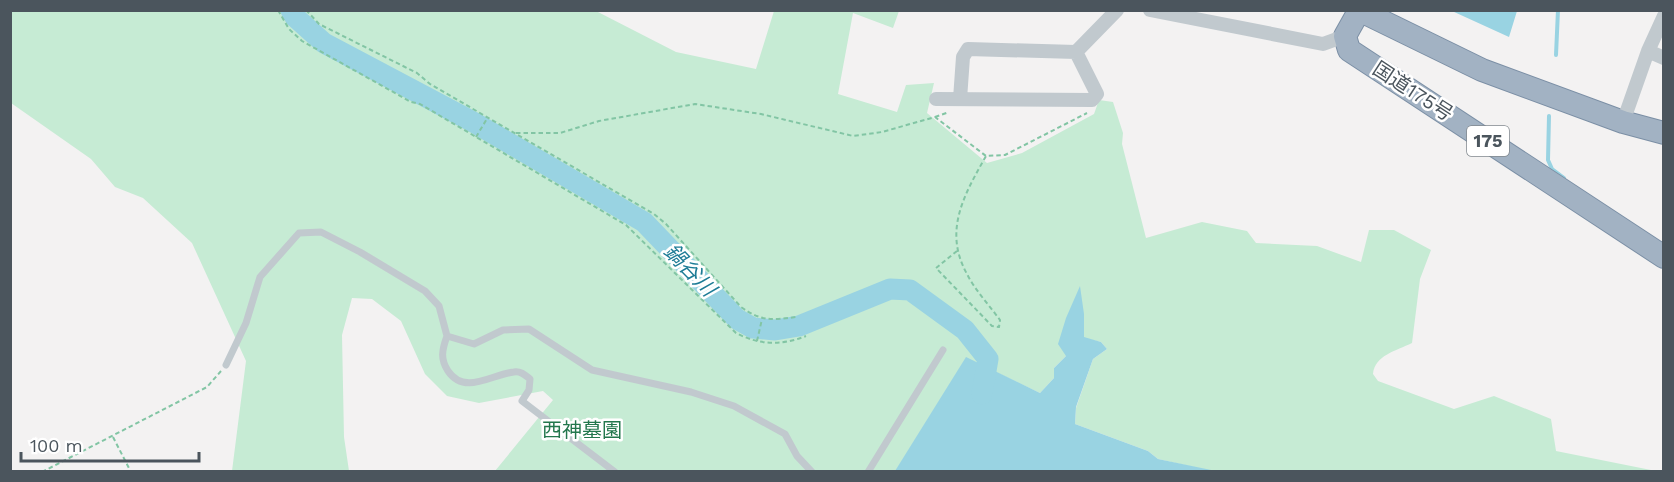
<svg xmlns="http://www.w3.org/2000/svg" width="1674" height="482" font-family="'Work Sans','Noto Sans JP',sans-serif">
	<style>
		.green { fill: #c6ebd4 }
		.water { fill: #99d3e2 }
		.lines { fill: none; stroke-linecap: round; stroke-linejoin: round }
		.stream { stroke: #99d3e2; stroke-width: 4 }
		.river { stroke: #99d3e2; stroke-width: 21 }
		.trunk-casing { stroke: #7b8fa5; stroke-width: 24 }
		.path { stroke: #82c5a4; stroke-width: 2; stroke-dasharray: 4.5 3; stroke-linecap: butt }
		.service { stroke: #c1c9ce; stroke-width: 7 }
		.minor { stroke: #c1c9ce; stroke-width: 14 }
		.trunk { stroke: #a2b2c3; stroke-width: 22 }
		.labels { text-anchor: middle; stroke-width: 5; stroke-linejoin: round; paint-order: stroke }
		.shield { fill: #fff; stroke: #81888e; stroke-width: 1.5 }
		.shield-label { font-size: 18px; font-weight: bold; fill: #4b555d }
		.street-label { font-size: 20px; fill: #4b555d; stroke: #fff }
		.park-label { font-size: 20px; fill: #23774d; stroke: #fff }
		.water-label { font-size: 21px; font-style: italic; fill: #1d7c96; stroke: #fff }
	</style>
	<rect width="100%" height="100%" fill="#f3f2f2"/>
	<path class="green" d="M11 11H596L676 52 756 69 774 11H899L893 28 853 13 838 94 897 112 906 85 934 83 927 113 987 163 1022 153 1094 114 1099 100 1113 102 1123 133 1122 144 1146 238 1202 222 1247 231 1256 243 1317 246 1361 262 1369 230H1394L1431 250 1420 279 1412 343C1396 351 1375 355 1373 374L1378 381 1454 409 1494 396 1551 419 1556 451 1656 471 1216 472 1158 459 1148 451 1075 424 1076 408 1093 359 1107 349 1101 342 1083 338 1084 314 1066 356 1054 368V378L1040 393 966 358 895 472 495 471 553 400 543 391 479 403 447 396 425 374 401 321 372 299 352 298 342 335 344 437 349 471H232L246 361 192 243 143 198 115 187 91 159 11 103Z"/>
	<path class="water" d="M1452 11H1517L1509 37Z
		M1080 286 1084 314V337L1101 342 1107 349 1093 359 1076 407 1075 424 1148 451 1158 459 1216 471H895L966 357 1040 393 1054 378V368L1066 356 1058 344 1066 318Z"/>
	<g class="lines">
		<path class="stream" d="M1556 55 1558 10
			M1549 116 1548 160 1552 169 1564 178"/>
		<path class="river" d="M291 10 295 17 324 43 475 123 644 222 737 319 753 328 775 330 799 326 890 289 910 290 965 330 988 359 982 394"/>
		<g class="trunk-casing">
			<path id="trunk" d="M1359 10 1482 70 1623 122 1664 133
				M1359 11 1345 36 1349 50 1664 257"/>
		</g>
		<path class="path" d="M278 10 289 29 302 41 411 102 420 104 626 225 736 333C759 345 781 346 806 336
			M306 10 319 24 417 73 430 84 654 214 666 224 741 307C762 322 773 320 796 317
			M935 117 949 112
			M516 133H560L599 121 695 104 761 114 853 136 882 132 935 117 986 156 1005 155 1087 113
			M476 137 488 117
			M957 251 936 268 992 326 999 327 1000 320C989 305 975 290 967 274 943 231 964 195 986 156
			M757 341 762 319
			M113 437 131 472
			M42 472 207 387 221 371"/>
		<path class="service" d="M447 336C442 350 440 359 448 371 465 396 492 374 514 372 521 371 525 375 530 379L529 390 522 401 615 472
			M226 365 246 323 260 277 299 233 321 232 360 252 425 291 439 306 447 336 474 344 503 330 529 329 592 370 691 392 734 406 785 434 797 456 812 472
			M868 472 943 350"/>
		<path class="minor" d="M1150 10 1323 44 1345 36
			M1648 51 1664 58
			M936 99 1092 100 1097 94 1076 52 1117 10
			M960 99 963 57 968 49 1076 52
			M1623 122 1648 51 1664 16"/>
		<use href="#trunk" class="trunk"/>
	</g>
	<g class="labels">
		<rect class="shield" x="1467" y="126" width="42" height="30" rx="4.5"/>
		<g class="shield-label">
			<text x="1488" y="147">175</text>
		</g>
		<g class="street-label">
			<text transform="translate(1413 91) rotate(33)" y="7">国道175号</text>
		</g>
		<g class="park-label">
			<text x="582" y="437">西神墓園</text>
		</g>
		<g class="water-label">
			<text transform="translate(690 270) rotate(46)" y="7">鍋谷川</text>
		</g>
	</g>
	<rect width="1674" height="482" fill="none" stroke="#4b555d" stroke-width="24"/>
	<path d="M21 452v9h178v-9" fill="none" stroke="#4b555d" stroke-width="3"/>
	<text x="30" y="452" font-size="18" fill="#4b555d" stroke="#ffffff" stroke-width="4.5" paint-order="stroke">100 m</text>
</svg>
